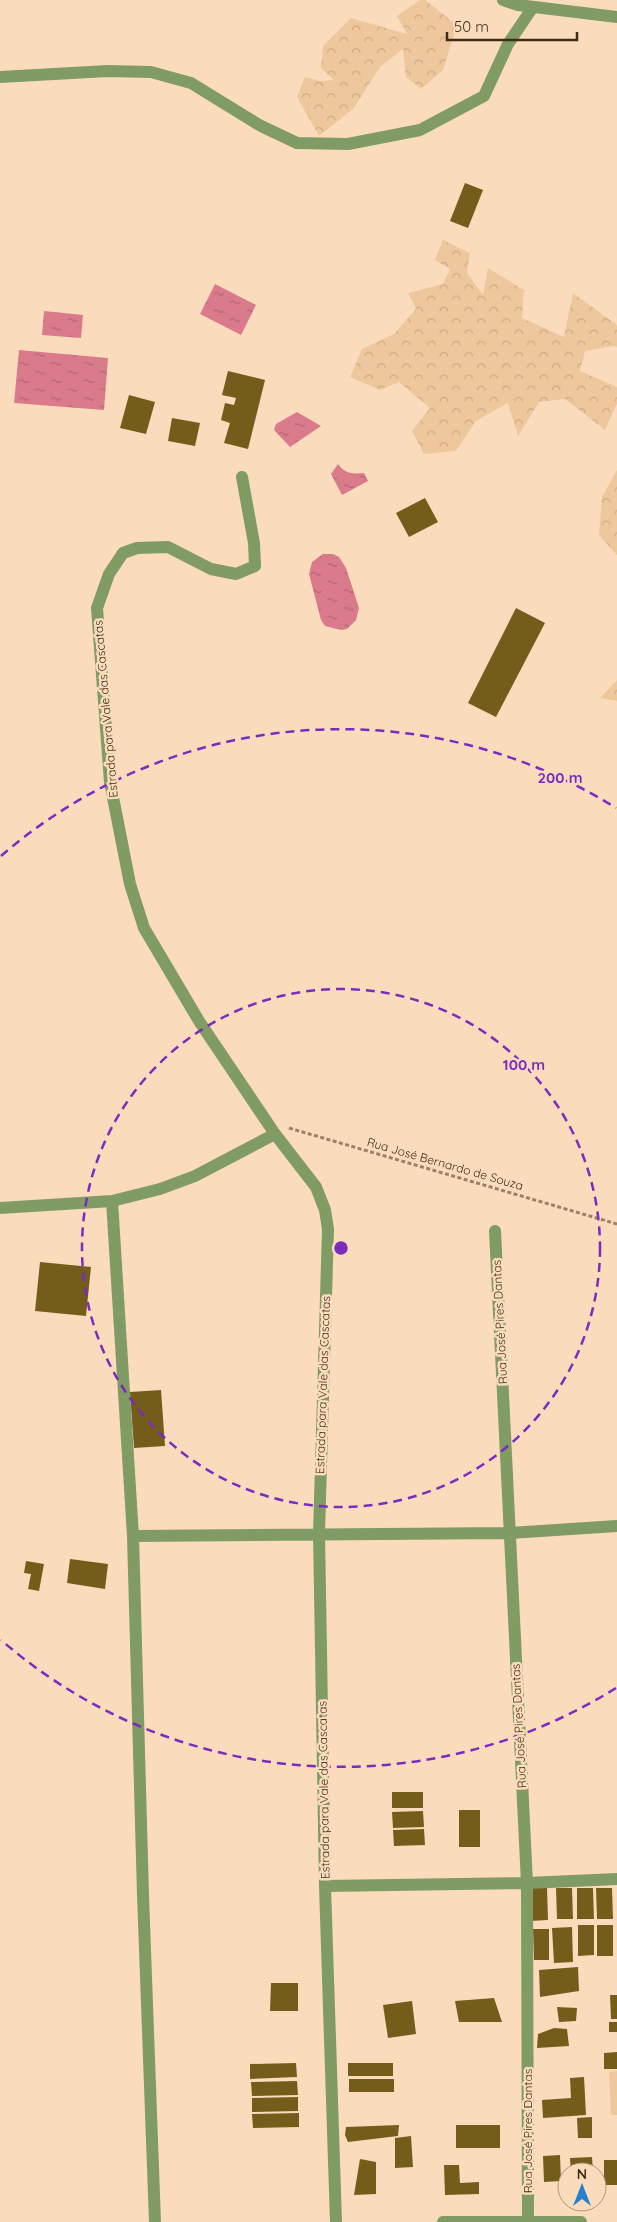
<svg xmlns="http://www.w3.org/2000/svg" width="617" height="2222" font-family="Quicksand,sans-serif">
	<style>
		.grass { fill: #eec79c }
		.forest { fill: url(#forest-crowns) }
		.water { fill: url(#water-ripples) }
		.building { fill: #745d1a }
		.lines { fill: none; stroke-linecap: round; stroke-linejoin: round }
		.path { stroke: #9a8167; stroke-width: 3; stroke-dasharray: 4 2.5; stroke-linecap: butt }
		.minor { stroke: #819b65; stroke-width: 12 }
		.ring { fill: none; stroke: #7b2cbf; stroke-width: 2.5; stroke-dasharray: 9 6 }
		.labels { text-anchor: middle; stroke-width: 5; stroke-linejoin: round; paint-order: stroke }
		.street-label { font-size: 12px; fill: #402d17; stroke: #fadcbd }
		.centre { fill: #7b2cbf; stroke: #fadcbd; stroke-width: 2.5 }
		.ring-label { font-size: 15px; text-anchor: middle; font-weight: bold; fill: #7b2cbf; stroke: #fadcbd; stroke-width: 5; stroke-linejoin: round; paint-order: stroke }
	</style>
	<defs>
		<pattern id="forest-crowns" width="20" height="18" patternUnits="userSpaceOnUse" patternTransform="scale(1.25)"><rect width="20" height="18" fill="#eec79c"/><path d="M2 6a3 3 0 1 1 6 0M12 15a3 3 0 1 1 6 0" fill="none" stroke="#cdab86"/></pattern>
		<pattern id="water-ripples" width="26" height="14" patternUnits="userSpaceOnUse" patternTransform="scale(1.25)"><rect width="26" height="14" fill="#da7b8c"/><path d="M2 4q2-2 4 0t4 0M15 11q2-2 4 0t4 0" fill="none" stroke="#b26571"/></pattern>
	</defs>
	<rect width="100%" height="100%" fill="#fadcbd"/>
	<path class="grass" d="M617 2071V2115H611L609 2072Z"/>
	<path class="forest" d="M420 0H425L457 25 443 70 421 89 406 77 403 49 380 67 354 108 319 136 297 97 305 77 321 81 334 80 321 68 323 46 351 18 407 34 397 16Z
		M443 240 470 253 467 273 483 295 488 268 524 290 522 318 564 337 573 293 617 325V347L613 346 585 351 580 371 617 387V404L605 430 565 399 539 402 518 436 508 403 476 421 456 451 424 454 412 431 430 408 399 382 380 390 350 377 362 349 394 334 416 309 408 293 443 284 450 269 435 260Z
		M617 470V555L599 535 602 497Z
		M617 680V701L600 698Z"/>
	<path class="water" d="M215 284 256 305 241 335 200 314Z
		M44 311 83 315 81 338 42 335Z
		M19 350 108 358 104 410 14 403Z
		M297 412 321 426 290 447 274 430 276 424Z
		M338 464C345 474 353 474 364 473L368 481 342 495 331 474Z
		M323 554H333L339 557 346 568 359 608 356 620 347 629 341 630 325 626 321 620 309 574 312 562Z"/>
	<path class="building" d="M465 183 483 190 468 228 450 221Z
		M228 371 265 380 248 449 224 443 230 423 221 420 225 403 234 405 236 398 222 395Z
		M129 395 155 402 146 434 120 428Z
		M172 418 200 423 195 446 168 441Z
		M425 498 438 522 409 537 396 513Z
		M516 608 545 623 496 717 468 703Z
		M40 1262 91 1267 86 1316 35 1311Z
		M161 1390 165 1446 134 1448 130 1392Z
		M70 1559 108 1564 105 1589 67 1583Z
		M26 1561 44 1564 39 1591 28 1589 31 1574 24 1573Z
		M392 1792H423V1808H392Z
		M459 1810H480V1847H459Z
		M423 1811 424 1827 393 1828 392 1812Z
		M424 1829 425 1845 394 1846 393 1830Z
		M529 1888H547L548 1920 529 1921Z
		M556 1888H572L573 1919H557Z
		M577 1888H593L594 1919H577Z
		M596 1888H612L613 1919H597Z
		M578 1925H594V1955L578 1956Z
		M597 1925H613V1956H597Z
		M572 1927 573 1962 554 1963 552 1928Z
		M533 1929H549V1960H534Z
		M578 1967 579 1991 540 1997 539 1970Z
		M271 1983H298V2011H270Z
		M610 1995H617V2019H611Z
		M494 1998 502 2022H459L455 2001Z
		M412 2001 416 2034 388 2038 383 2005Z
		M557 2007 577 2008 576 2021 559 2022Z
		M609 2022H617V2032H609Z
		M554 2028 567 2029 569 2046 537 2048 538 2034Z
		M617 2052V2069H604V2053Z
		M296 2063 297 2077 250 2079V2064Z
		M348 2063H393V2076H348Z
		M584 2077 586 2115 543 2118 542 2100 571 2098 570 2078Z
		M349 2079H394V2092H349Z
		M297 2081 298 2095 252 2096 251 2082Z
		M298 2097V2111L252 2112V2098Z
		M299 2113V2127L253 2128 252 2114Z
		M592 2117V2138H578L577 2118Z
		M399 2125 398 2136 348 2142 345 2135 346 2127Z
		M456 2125H500V2148H456Z
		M411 2136 413 2167 395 2168V2138Z
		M560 2155 561 2181 544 2182 543 2156Z
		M592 2157 593 2172H571L570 2158Z
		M360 2159 376 2162V2194L354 2195Z
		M604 2160H617V2185H604Z
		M444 2165H459L460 2183 479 2182V2194L445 2195Z"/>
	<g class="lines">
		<path class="path" d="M289 1128 617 1224"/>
		<path class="minor" d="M503 0 518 5 617 17
			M0 77 108 71 151 72 191 83 261 126 297 143 348 144 420 130 484 96 508 44 533 7
			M242 477 254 543 255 566 236 574 211 569 168 547 137 548 123 553 109 574 97 608 110 782 130 884 144 928 199 1021 275 1134 316 1187 325 1210 328 1229 319 1533 325 1886 336 2222
			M112 1201 133 1536 143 1895 155 2222
			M0 1208 112 1201 160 1189 195 1176 275 1134
			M495 1231 527 1883 528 2222
			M133 1536 510 1533 617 1526
			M325 1886 527 1883 617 1879
			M443 2222H581"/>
	</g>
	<g class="ring">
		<circle cx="341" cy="1248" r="259"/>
		<path d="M616 1688A519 519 0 0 1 1 1640M1 856A519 519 0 0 1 616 808"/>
	</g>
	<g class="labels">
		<g class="street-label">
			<text transform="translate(106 709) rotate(-95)" y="4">Estrada para Vale das Cascatas</text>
			<text transform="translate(445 1164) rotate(16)" y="4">Rua José Bernardo de Souza</text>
			<text transform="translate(500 1322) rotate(-93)" y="4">Rua José Pires Dantas</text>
			<text transform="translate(323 1385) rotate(-88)" y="4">Estrada para Vale das Cascatas</text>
			<text transform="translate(519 1726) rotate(-93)" y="4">Rua José Pires Dantas</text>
			<text transform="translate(324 1790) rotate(-91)" y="4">Estrada para Vale das Cascatas</text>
			<text transform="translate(528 2131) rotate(-90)" y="4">Rua José Pires Dantas</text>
		</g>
	</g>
	<circle cx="341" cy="1248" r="8" class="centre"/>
	<g class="ring-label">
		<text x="560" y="783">200 m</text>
		<text x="524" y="1070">100 m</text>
	</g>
	<g transform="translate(582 2187)"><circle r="24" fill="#fadcbd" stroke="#b0967b"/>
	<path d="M0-4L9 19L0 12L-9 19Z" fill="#2580cd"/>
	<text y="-8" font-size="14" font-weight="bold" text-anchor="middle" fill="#402d17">N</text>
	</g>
	<path d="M447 32v8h130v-8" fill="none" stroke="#402d17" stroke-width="2.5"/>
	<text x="454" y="32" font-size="15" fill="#402d17" stroke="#fadcbd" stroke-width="4" paint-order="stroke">50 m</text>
</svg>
